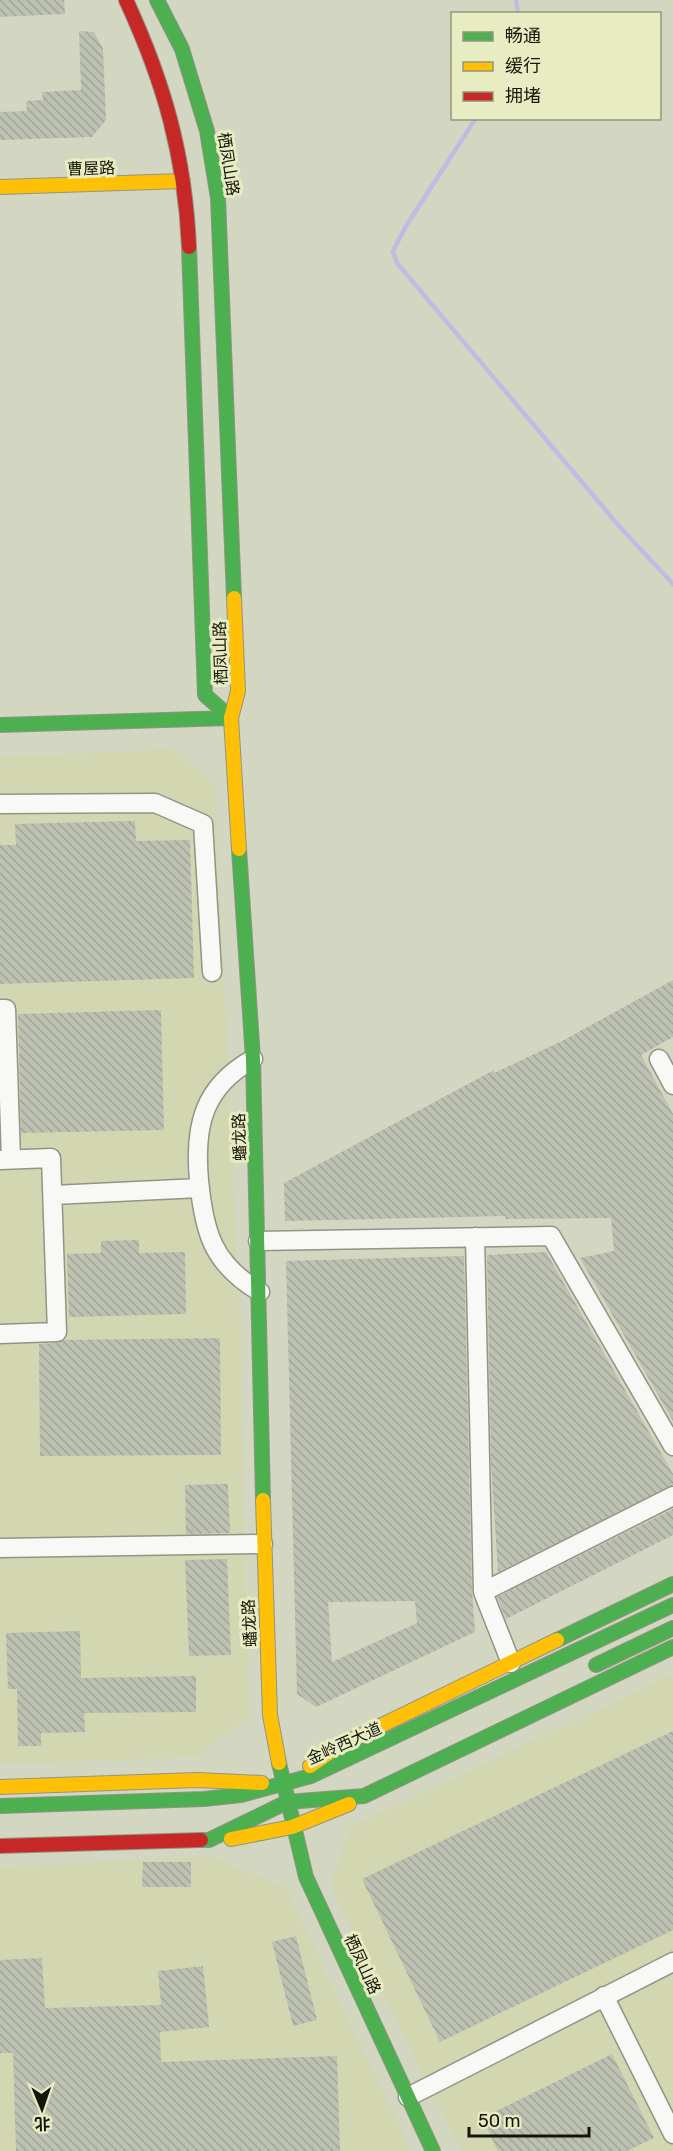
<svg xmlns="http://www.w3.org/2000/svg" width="673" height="2151" font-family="Rubik,'Noto Sans SC',sans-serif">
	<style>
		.built { fill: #d2d7b2 }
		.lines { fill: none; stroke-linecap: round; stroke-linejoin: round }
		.stream { stroke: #c2bae2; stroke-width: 4.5 }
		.building { fill: url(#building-back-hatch); fill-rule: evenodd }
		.street-casing { stroke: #929484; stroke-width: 21 }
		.fast-casing { stroke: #929484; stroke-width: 16 }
		.slow-casing { stroke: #929484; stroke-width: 16 }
		.jam-casing { stroke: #929484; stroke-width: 16 }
		.street { stroke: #f8f9f6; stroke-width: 18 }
		.fast { stroke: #4caf50; stroke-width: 14 }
		.slow { stroke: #ffc107; stroke-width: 14 }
		.jam { stroke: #c62828; stroke-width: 14 }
		.labels { text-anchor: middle; stroke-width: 6; stroke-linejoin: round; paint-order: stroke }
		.street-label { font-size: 16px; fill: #141507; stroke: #e7ecc3 }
	</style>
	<defs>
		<pattern id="building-back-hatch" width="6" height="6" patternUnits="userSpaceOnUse" patternTransform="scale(1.5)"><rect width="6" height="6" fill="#bcc1b1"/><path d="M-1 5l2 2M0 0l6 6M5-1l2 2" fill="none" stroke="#a1a597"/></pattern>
	</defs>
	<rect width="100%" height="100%" fill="#d3d6c0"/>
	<path class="built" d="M172 749 215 784 239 1303 249 1716 200 1757 0 1764V757Z
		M673 1674V2151H461L330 1885 351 1827Z
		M212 1856 286 1889 411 2151H0V1867Z"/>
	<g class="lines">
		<path class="stream" d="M516 0 518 14
			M476 118 406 226 393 251 397 263 619 526 673 584"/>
	</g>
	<path class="building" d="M0 0H64L65 14 0 17Z
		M79 31 94 32 103 49 106 120 92 137 0 140V112L27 111 26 101 43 100 42 92 81 90Z
		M135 821 136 841 190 840 194 978 0 984V845H16L15 824Z
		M673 980V1037L641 1055 673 1114V1421L580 1258 614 1251 611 1218 506 1219 505 1216 285 1221 284 1183 494 1070V1073L564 1040Z
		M161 1010 164 1130 21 1133 18 1014Z
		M139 1240V1253L185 1252 186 1314 69 1317 67 1254 101 1253V1241Z
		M546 1252 673 1474V1485L498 1572 491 1462 487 1255Z
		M464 1256 472 1592 475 1632 316 1707 297 1694 286 1261ZM415 1601 417 1623 332 1662 328 1602Z
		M220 1338 221 1455 40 1456 39 1344 57 1343 65 1340Z
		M228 1484 230 1533 186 1534 185 1485Z
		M673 1509V1535L506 1619 497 1597Z
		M227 1559 231 1655 189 1656 185 1560Z
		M80 1631 81 1678 196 1676V1712L84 1713 85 1732 41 1733V1746H18L17 1689H8L6 1633Z
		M673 1731V1930L440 2042 362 1879Z
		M143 1862H191V1887H142Z
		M296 1936 317 2020 293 2026 272 1942Z
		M42 1958 45 2008 161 2005 158 1971 203 1966 209 2027 160 2032 161 2062 337 2056 340 2151H16L13 2053H0V1960Z
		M612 2054 654 2138 627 2151H498L482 2118Z"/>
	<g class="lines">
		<g class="street-casing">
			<path id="street" d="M0 804 155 803 203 824 212 972
				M0 1009H6L11 1159
				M253 1059C203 1087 194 1126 199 1180 204 1233 213 1264 260 1292
				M659 1059 673 1085
				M0 1160 51 1158 57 1332 0 1334
				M53 1195 200 1188
				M475 1237 483 1592 511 1663
				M258 1241 551 1236 673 1446
				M0 1548 263 1544
				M483 1592 673 1496
				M604 1996 673 2134
				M408 2097 673 1962"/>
		</g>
		<g class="fast-casing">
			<path id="fast" d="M157 0 182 49 207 131 218 198 234 598
				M189 247 205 695 231 718
				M0 725 231 718
				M239 849 253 1059 263 1500
				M557 1640 673 1584
				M596 1665 673 1628
				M279 1763 306 1877 433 2151
				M0 1806 204 1799 241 1795 311 1776 673 1605
				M201 1840H209L287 1802 364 1796 673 1647"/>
		</g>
		<g class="slow-casing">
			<path id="slow" d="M0 187 183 181
				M234 598 238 691 231 718 239 849
				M263 1500 270 1715 279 1763
				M310 1766 339 1746 557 1640
				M0 1787 197 1780 262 1783
				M231 1839 292 1827 349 1804"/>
		</g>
		<g class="jam-casing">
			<path id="jam" d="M126 0C164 82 185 156 189 247
				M0 1846 201 1840"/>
		</g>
		<use href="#street" class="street"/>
		<use href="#fast" class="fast"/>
		<use href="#slow" class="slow"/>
		<use href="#jam" class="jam"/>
	</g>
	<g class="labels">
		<g class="street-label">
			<text transform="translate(229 164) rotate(81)" y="6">栖凤山路</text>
			<text transform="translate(91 168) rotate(-2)" y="6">曹屋路</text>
			<text transform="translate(220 653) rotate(-92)" y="6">栖凤山路</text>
			<text transform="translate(239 1137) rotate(-92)" y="6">蟠龙路</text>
			<text transform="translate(249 1623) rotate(-93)" y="6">蟠龙路</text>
			<text transform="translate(344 1743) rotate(-24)" y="6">金岭西大道</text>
			<text transform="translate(363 1964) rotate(65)" y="6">栖凤山路</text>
		</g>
	</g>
	<rect x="451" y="12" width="210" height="108" fill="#e7ecc3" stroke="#939678" stroke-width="1.5"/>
	<rect x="463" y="32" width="30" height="9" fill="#4caf50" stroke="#939678" stroke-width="1.5"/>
	<text x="505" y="42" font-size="18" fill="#141507">畅通</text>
	<rect x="463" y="62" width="30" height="9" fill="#ffc107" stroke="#939678" stroke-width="1.5"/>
	<text x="505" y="72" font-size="18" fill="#141507">缓行</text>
	<rect x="463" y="92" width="30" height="9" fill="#c62828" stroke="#939678" stroke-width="1.5"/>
	<text x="505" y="102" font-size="18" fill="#141507">拥堵</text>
	<g transform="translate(42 2109) rotate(178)" stroke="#e7ecc3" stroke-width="4.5" paint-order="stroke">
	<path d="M0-4.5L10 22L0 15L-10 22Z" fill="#141507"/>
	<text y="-9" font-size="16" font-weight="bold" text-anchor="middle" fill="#141507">北</text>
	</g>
	<path d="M469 2127v9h120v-9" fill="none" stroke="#141507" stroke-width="3"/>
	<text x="478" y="2127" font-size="18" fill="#141507" stroke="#e7ecc3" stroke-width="4.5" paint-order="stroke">50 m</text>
</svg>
